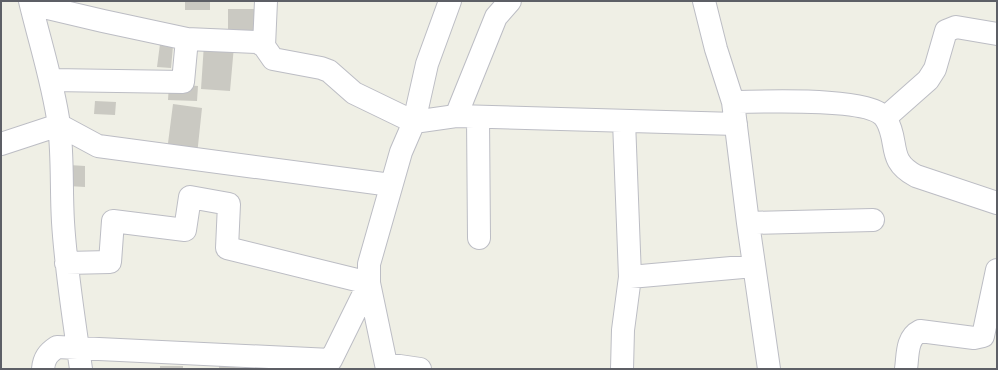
<svg xmlns="http://www.w3.org/2000/svg" width="998" height="370" font-family="Ubuntu,sans-serif">
	<style>
		.building { fill: #cac9c2 }
		.lines { fill: none; stroke-linecap: round; stroke-linejoin: round }
		.minor-casing { stroke: #bcbdc4; stroke-width: 24 }
		.minor { stroke: #fff; stroke-width: 22 }
	</style>
	<rect width="100%" height="100%" fill="#efefe5"/>
	<path class="building" d="M185 1H210V10H185Z
		M228 9H259L260 39H228Z
		M160 44 173 46 171 68 157 67Z
		M204 44 234 46 230 91 201 89Z
		M169 84 198 86 197 101 168 100Z
		M95 101 116 102 115 115 94 114Z
		M173 104 202 108 197 155 167 151Z
		M69 165 85 166V187L68 186Z
		M219 365 242 368V369H219Z
		M160 366H183V369H160Z"/>
	<g class="lines">
		<g class="minor-casing">
			<path id="minor" d="M30 1C40 43 53 82 59 125 63 157 61 189 63 222 66 271 74 320 81 369
				M704 1 716 49 733 102 748 223 769 369
				M31 4 103 21 187 39 257 42 264 46 273 59 321 68 329 71 354 93 414 122 456 116 736 124
				M264 46 266 1
				M52 80 183 82 187 39
				M733 102C761 102 872 96 886 119 900 143 886 160 916 176L997 203
				M456 116 496 17 510 1
				M478 117 479 238
				M885 118 928 80 935 69 946 31 956 27 997 34
				M624 121 630 277 754 266
				M1 144 59 125 98 146 391 185
				M748 223 873 220
				M386 364 420 369
				M43 369C44 358 48 353 57 347L331 360 369 283 227 248 229 204 190 197 185 230 113 221 110 262 66 263
				M387 369 369 283V264L401 152 414 122 427 64 450 1
				M622 369 623 330 630 277
				M906 369C908 356 906 338 920 331L974 338 983 336 997 270"/>
		</g>
		<use href="#minor" class="minor"/>
	</g>
	<rect width="998" height="370" fill="none" stroke="#5d5f66" stroke-width="4"/>
</svg>
